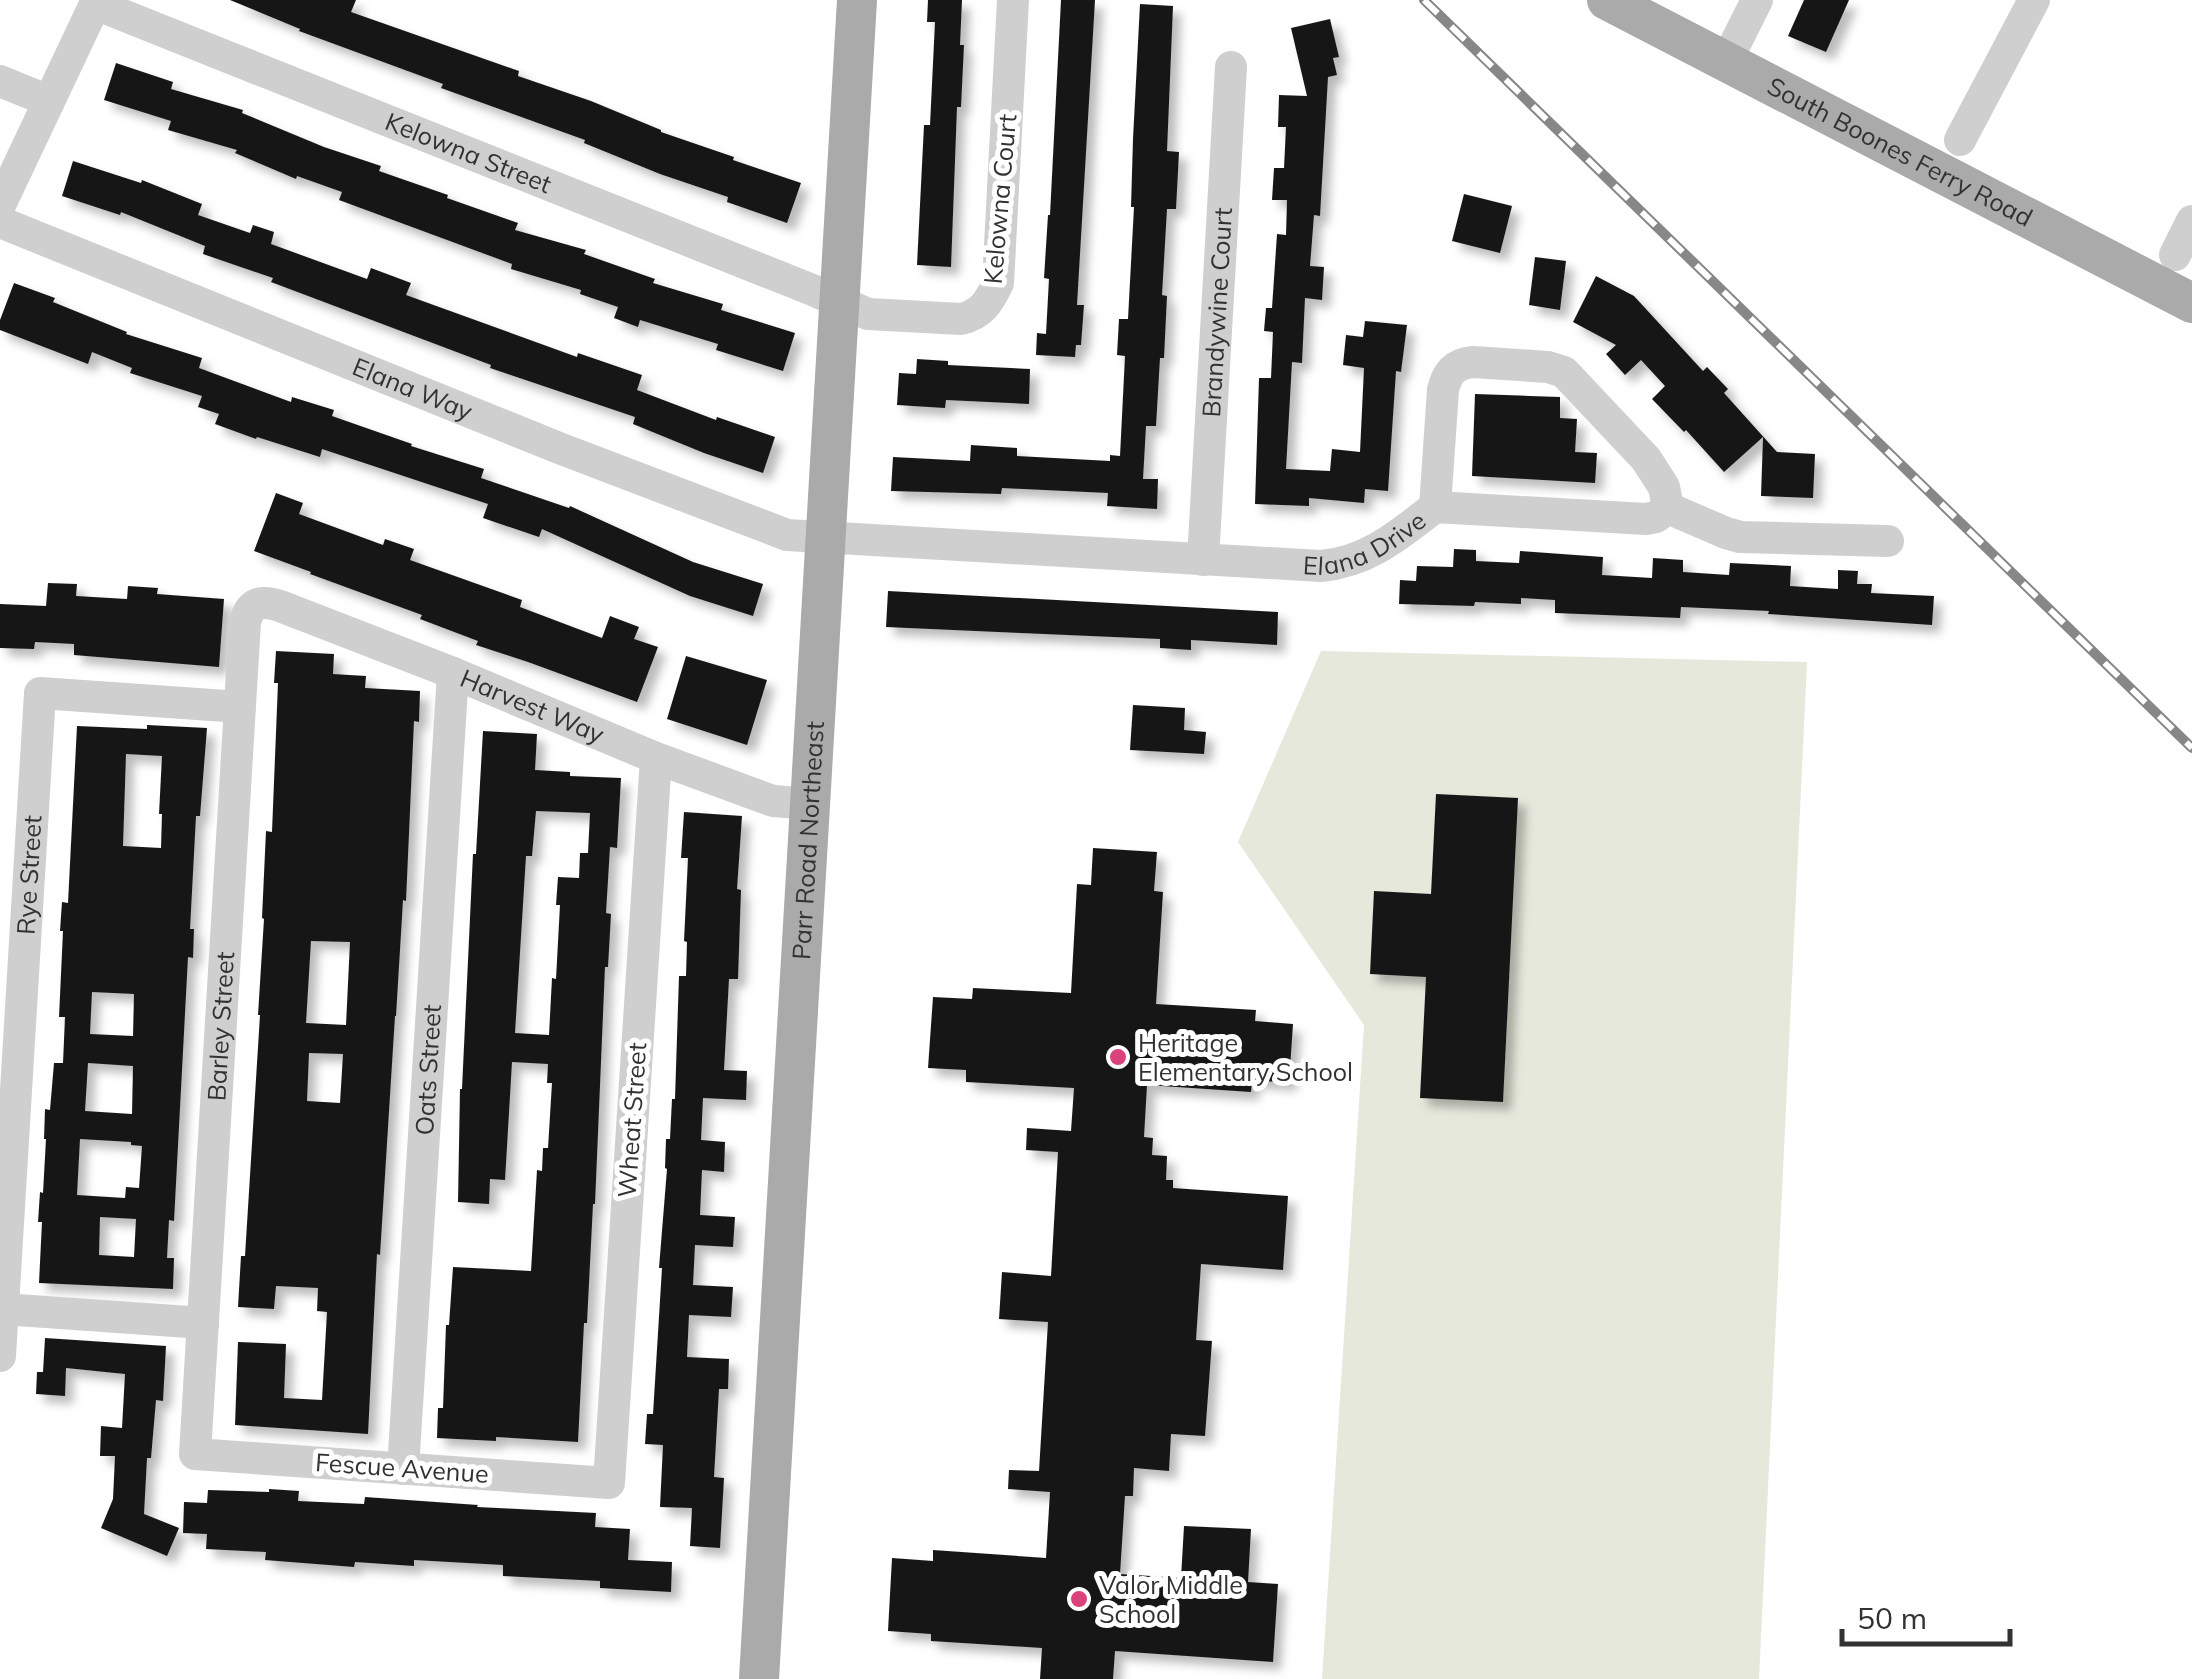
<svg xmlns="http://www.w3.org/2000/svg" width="2192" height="1679" font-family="Mulish,sans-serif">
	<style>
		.green { fill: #e5e8db }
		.building { fill: #191919; fill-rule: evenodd; filter: url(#shadow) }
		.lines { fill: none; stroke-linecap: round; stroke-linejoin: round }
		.minor { stroke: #cfcfcf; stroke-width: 32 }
		.major { stroke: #aaa; stroke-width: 40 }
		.rail-casing { stroke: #878787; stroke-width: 10 }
		.rail { stroke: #fff; stroke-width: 6; stroke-dasharray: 19; stroke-linecap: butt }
		.poi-dot { fill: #da427b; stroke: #fff; stroke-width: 4 }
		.labels { text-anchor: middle; stroke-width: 10; stroke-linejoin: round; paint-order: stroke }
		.street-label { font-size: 25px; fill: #323232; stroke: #fff }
		.poi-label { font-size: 25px; fill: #323232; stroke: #fff; text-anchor: start }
	</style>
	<defs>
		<filter id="shadow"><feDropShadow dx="8" dy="8" stdDeviation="5" flood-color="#0004"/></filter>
	</defs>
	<rect width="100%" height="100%" fill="#fff"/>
	<path class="green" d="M1321 651 1807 662 1759 1679H1322L1364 1025 1238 842Z"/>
	<path class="building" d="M230 0H356L351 12 519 71 518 76 591 101 661 130V132L734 157 733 160 801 183 787 223 727 202 728 197 660 174 584 143 585 140 441 88 443 84 299 31 300 29Z
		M928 0H962L960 45H964L961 107H957L951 267 917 265 924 125H930L935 22H927Z
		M1061 0H1095L1077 305H1084L1081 345H1076L1075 357 1036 355 1037 333 1046 334 1049 279 1044 278 1048 215H1050Z
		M1804 0H1849L1826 52 1788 36Z
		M1140 4 1173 6 1167 151 1179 152 1176 209H1167L1162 295 1167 296 1164 358H1160L1156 426H1146L1143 479H1158L1157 509 1107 506 1108 493 1002 488 1001 494 891 491 893 457 970 461 971 445 1017 448V456L1110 461V455L1120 456 1125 356 1117 355 1119 319H1128L1134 207H1131L1133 139Z
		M1330 19 1339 57 1333 58 1337 75 1328 77 1320 216 1314 215 1310 266 1324 267 1322 300 1305 298 1302 363 1292 362 1286 469 1330 471 1332 449 1360 452 1364 368 1343 365 1346 335 1363 337 1365 321 1407 325 1401 372 1396 371 1388 491 1365 489 1364 503 1309 498V506L1255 504 1259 378H1271L1273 332 1264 331 1266 308H1272L1277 234 1286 235 1287 200H1272L1274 168H1284L1286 127H1278L1279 95 1307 96 1291 28Z
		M116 63 173 82 171 89 243 110 242 113 324 147 381 166 379 171 448 195 447 198 518 223 515 230 586 250 584 254 655 279 653 283 723 304 721 310 795 333 783 371 716 350 718 344 640 320 638 327 614 318 618 307 580 294 581 290 511 269 512 264 339 200 342 192 297 176 296 179 235 153 237 150 168 130 171 121 104 100Z
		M73 161 141 183 142 180 202 204 198 215 250 233 253 225 274 232 271 244 367 279 371 268 411 283 406 295 577 357 578 353 642 375 637 390 716 420 717 417 775 437 763 473 704 453 633 424 635 417 490 368 491 365 271 282 273 278 203 254 205 246 121 212 120 215 62 196Z
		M1464 194 1512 206 1500 253 1452 241Z
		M1535 257 1566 261 1560 310 1529 305Z
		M1596 276 1634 296 1703 371 1707 367 1728 389 1724 393 1777 452 1815 454 1813 498 1761 496 1763 437 1724 472 1686 430 1684 432 1652 399 1665 386 1641 360 1625 375 1606 354 1616 345 1573 322Z
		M14 283 55 298 53 302 127 332 126 334 202 358 199 368 291 402 292 397 334 410 332 416 412 444 411 446 484 469 481 478 569 508 570 506 693 562 763 584 753 616 690 596 542 529 539 537 483 518 488 504 322 449 320 457 257 437 256 439 215 424 219 414 198 407 202 396 130 373 132 368 92 352 88 364 0 330V320Z
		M917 359 948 361V365L1030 369 1029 404 946 400 945 408 897 405 899 373 916 374Z
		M1475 394 1560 397V418L1577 419 1575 452 1597 453 1595 483 1472 476Z
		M276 493 303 503 299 514 383 545 385 539 414 549 410 560 522 600 520 607 602 638 610 616 639 627 634 639 658 647 637 702 528 662 476 645 478 641 420 619 422 615 310 574 311 572 254 551Z
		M1454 549 1476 550V561L1519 563 1520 551 1603 557 1602 575 1652 578 1653 558 1683 560V572L1729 575 1730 563 1791 566 1790 586 1838 589V570L1858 571 1857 584H1872L1871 593 1934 596 1932 625 1768 614 1769 611 1681 607 1680 618 1555 613V600L1521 598V604L1475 602 1474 606 1399 604 1400 580 1416 581 1417 566 1453 567Z
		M48 583 77 584 76 596 127 599 128 586 158 588 157 594 224 599 219 667 74 655V644L35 642 34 649 0 648V604L46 606Z
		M888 591 1278 612 1277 645 1191 640V650L1160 648V639L886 627Z
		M276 651 334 654 333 674 366 676 365 688 420 691 419 722 414 721 406 901 403 900 396 1016H395L380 1255 377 1254 368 1434 235 1425 238 1342 286 1344 284 1398 322 1400 327 1312 317 1311 318 1288 276 1286 274 1309 238 1307 241 1256H245L260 1015H258L264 919 262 918 266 831 272 832 278 683H274ZM311 941 350 942 346 1025 306 1023ZM309 1053 343 1054 340 1103 307 1101Z
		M686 656 767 680 747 745 667 719Z
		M1133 705 1185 708 1184 730 1206 732 1204 754 1130 750Z
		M147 725 207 728 200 816H196L190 929H194L193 958 188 957 174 1221 169 1220 167 1258H174L173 1289 39 1283 42 1222H38L40 1192 43 1193 46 1139H44L45 1109 50 1110 54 1063H63L65 1017H59L63 931H60L62 902 68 903 77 726 147 729ZM126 754 162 756 159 814H162L161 848 123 846ZM92 992 134 994 133 1036 90 1034ZM88 1063 133 1066 132 1114 85 1111ZM80 1139 131 1142V1145L142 1146 139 1188 126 1187 125 1198 77 1195ZM100 1217 136 1219 134 1257 99 1255Z
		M483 731 537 734 535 770 570 772V776L621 778 617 848 610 847 606 913 611 914 608 967H605L595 1204H593L587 1323H584L578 1442 496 1437V1441L437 1438 438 1408H443L446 1325H449L453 1267 531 1271 537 1170 542 1171 543 1148H548L552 1083H547L548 1064 512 1062 505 1180 490 1179 489 1204 458 1202 460 1089H462L473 854H476ZM536 811 590 813 588 853H580L579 878 558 877 556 905H560L556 979 552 978 549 1035 515 1033 526 856H532Z
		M1436 794 1518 798 1503 1102 1420 1098 1426 977 1370 974 1374 891 1431 894Z
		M684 812 742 816 737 889 741 890 738 979H729L724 1070 747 1071 746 1100 703 1098 701 1140 725 1142 724 1172 702 1170 700 1215 735 1217 733 1247 695 1245 693 1285 733 1287 731 1317 689 1315 687 1357 729 1359 728 1389H719L714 1477 724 1478 720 1548 690 1546 692 1508 660 1507 663 1445 645 1444 647 1414H653L662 1268H659L667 1169 665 1168 666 1139H670L672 1099H675L679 976H686L687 942 684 941 688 858H681Z
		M1093 848 1157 852 1154 891 1163 892 1156 1004 1256 1010 1255 1021 1293 1024 1289 1083 1252 1080 1251 1092 1147 1085 1144 1137 1153 1138 1152 1155 1167 1156 1166 1180H1173V1188L1288 1196 1283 1270 1201 1264 1196 1340 1212 1341 1205 1436 1171 1434 1169 1471 1134 1468 1133 1496H1125L1120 1574 1181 1578 1184 1526 1251 1529 1248 1582 1278 1584 1273 1662 1115 1651 1113 1679H1040L1042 1648 931 1641V1634L888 1631 892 1558 933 1561V1550L1046 1558 1050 1492 1008 1489 1009 1470 1039 1471 1048 1322 999 1319 1002 1272 1051 1276 1058 1152 1026 1150 1027 1128 1071 1131 1074 1088 966 1082V1070L928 1068 933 997 972 999 973 988 1071 993 1077 884 1091 885Z
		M45 1338 166 1346 163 1401 156 1400 151 1458H147L144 1514 179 1528 167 1556 101 1528 113 1499 115 1456H100L101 1426 122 1428 125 1374 66 1368 65 1396 36 1394 37 1372H43Z
		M269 1489 299 1491 298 1501 364 1504 365 1497 478 1505 477 1507 596 1513 595 1527 630 1529 628 1560 672 1562 671 1592 600 1588V1581L503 1576V1565L414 1560V1566L355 1562 354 1567 265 1560 266 1552 206 1549 207 1534 183 1533 184 1502 207 1503 208 1490 269 1492Z"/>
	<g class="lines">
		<g class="minor">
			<path id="s1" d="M95 4 815 291 868 314 961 319C982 314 989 302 998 283L1013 0"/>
			<path d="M1726 62 1757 0"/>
			<path d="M0 81 49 101"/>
			<path d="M1960 140 2034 0"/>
			<path d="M0 205 97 0"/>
			<path id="s2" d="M0 222 559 448 787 535 1321 566C1368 562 1400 534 1435 507L1646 519 1656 517 1668 508 1726 533 1740 537 1888 541"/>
			<path d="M2175 255 2192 221"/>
			<path d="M1435 507 1443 390C1447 373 1454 364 1473 362L1548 367 1564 372 1646 459 1664 487 1668 508"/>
			<path id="s3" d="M1203 560 1231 67"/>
			<path id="s4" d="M656 758 609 1483 195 1454 245 622C250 602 261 600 280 606L453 673 656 758 773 801 811 804"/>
			<path d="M3 1309 203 1323"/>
			<path id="s5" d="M0 1356 40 693 240 707"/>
			<path id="s6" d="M403 1469 453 673"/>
		</g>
		<g class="major">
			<path id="s7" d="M1607 0 2192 303"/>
			<path id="s8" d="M759 1679 857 0"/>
		</g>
		<g class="rail-casing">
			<path id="rail" d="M1424 0 2192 748"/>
		</g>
		<use href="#rail" class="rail"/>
	</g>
	<g class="poi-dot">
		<circle cx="1118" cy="1057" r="10"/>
		<circle cx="1079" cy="1599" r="10"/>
	</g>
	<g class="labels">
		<g class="street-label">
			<text dy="9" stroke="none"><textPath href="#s7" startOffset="330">South Boones Ferry Road</textPath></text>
			<text dy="9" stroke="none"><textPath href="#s1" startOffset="402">Kelowna Street</textPath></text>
			<text transform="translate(1000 199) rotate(-85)" y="9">Kelowna Court</text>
			<text dy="9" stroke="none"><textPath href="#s3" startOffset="248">Brandywine Court</textPath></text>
			<text dy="9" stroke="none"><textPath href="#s2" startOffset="445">Elana Way</textPath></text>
			<text dy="9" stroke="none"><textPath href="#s2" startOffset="1430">Elana Drive</textPath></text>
			<text dy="9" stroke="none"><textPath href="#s4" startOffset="2292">Harvest Way</textPath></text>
			<text dy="9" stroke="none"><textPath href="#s8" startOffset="840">Parr Road Northeast</textPath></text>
			<text dy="9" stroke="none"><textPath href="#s5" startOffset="482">Rye Street</textPath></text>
			<text dy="9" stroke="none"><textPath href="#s4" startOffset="1570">Barley Street</textPath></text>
			<text dy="9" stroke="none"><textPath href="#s6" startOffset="400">Oats Street</textPath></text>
			<text transform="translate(632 1120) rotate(-86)" y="9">Wheat Street</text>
			<text transform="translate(402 1468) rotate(4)" y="9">Fescue Avenue</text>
		</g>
		<g class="poi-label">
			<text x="1138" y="1052">Heritage<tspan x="1138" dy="29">Elementary School</tspan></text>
			<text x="1099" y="1594">Valor Middle<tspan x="1099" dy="29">School</tspan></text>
		</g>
	</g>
	<path d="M1842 1629v15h168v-15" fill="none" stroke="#323232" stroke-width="5"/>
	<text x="1857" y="1629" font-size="30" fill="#323232" stroke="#ffffff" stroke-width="8" paint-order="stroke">50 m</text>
</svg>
